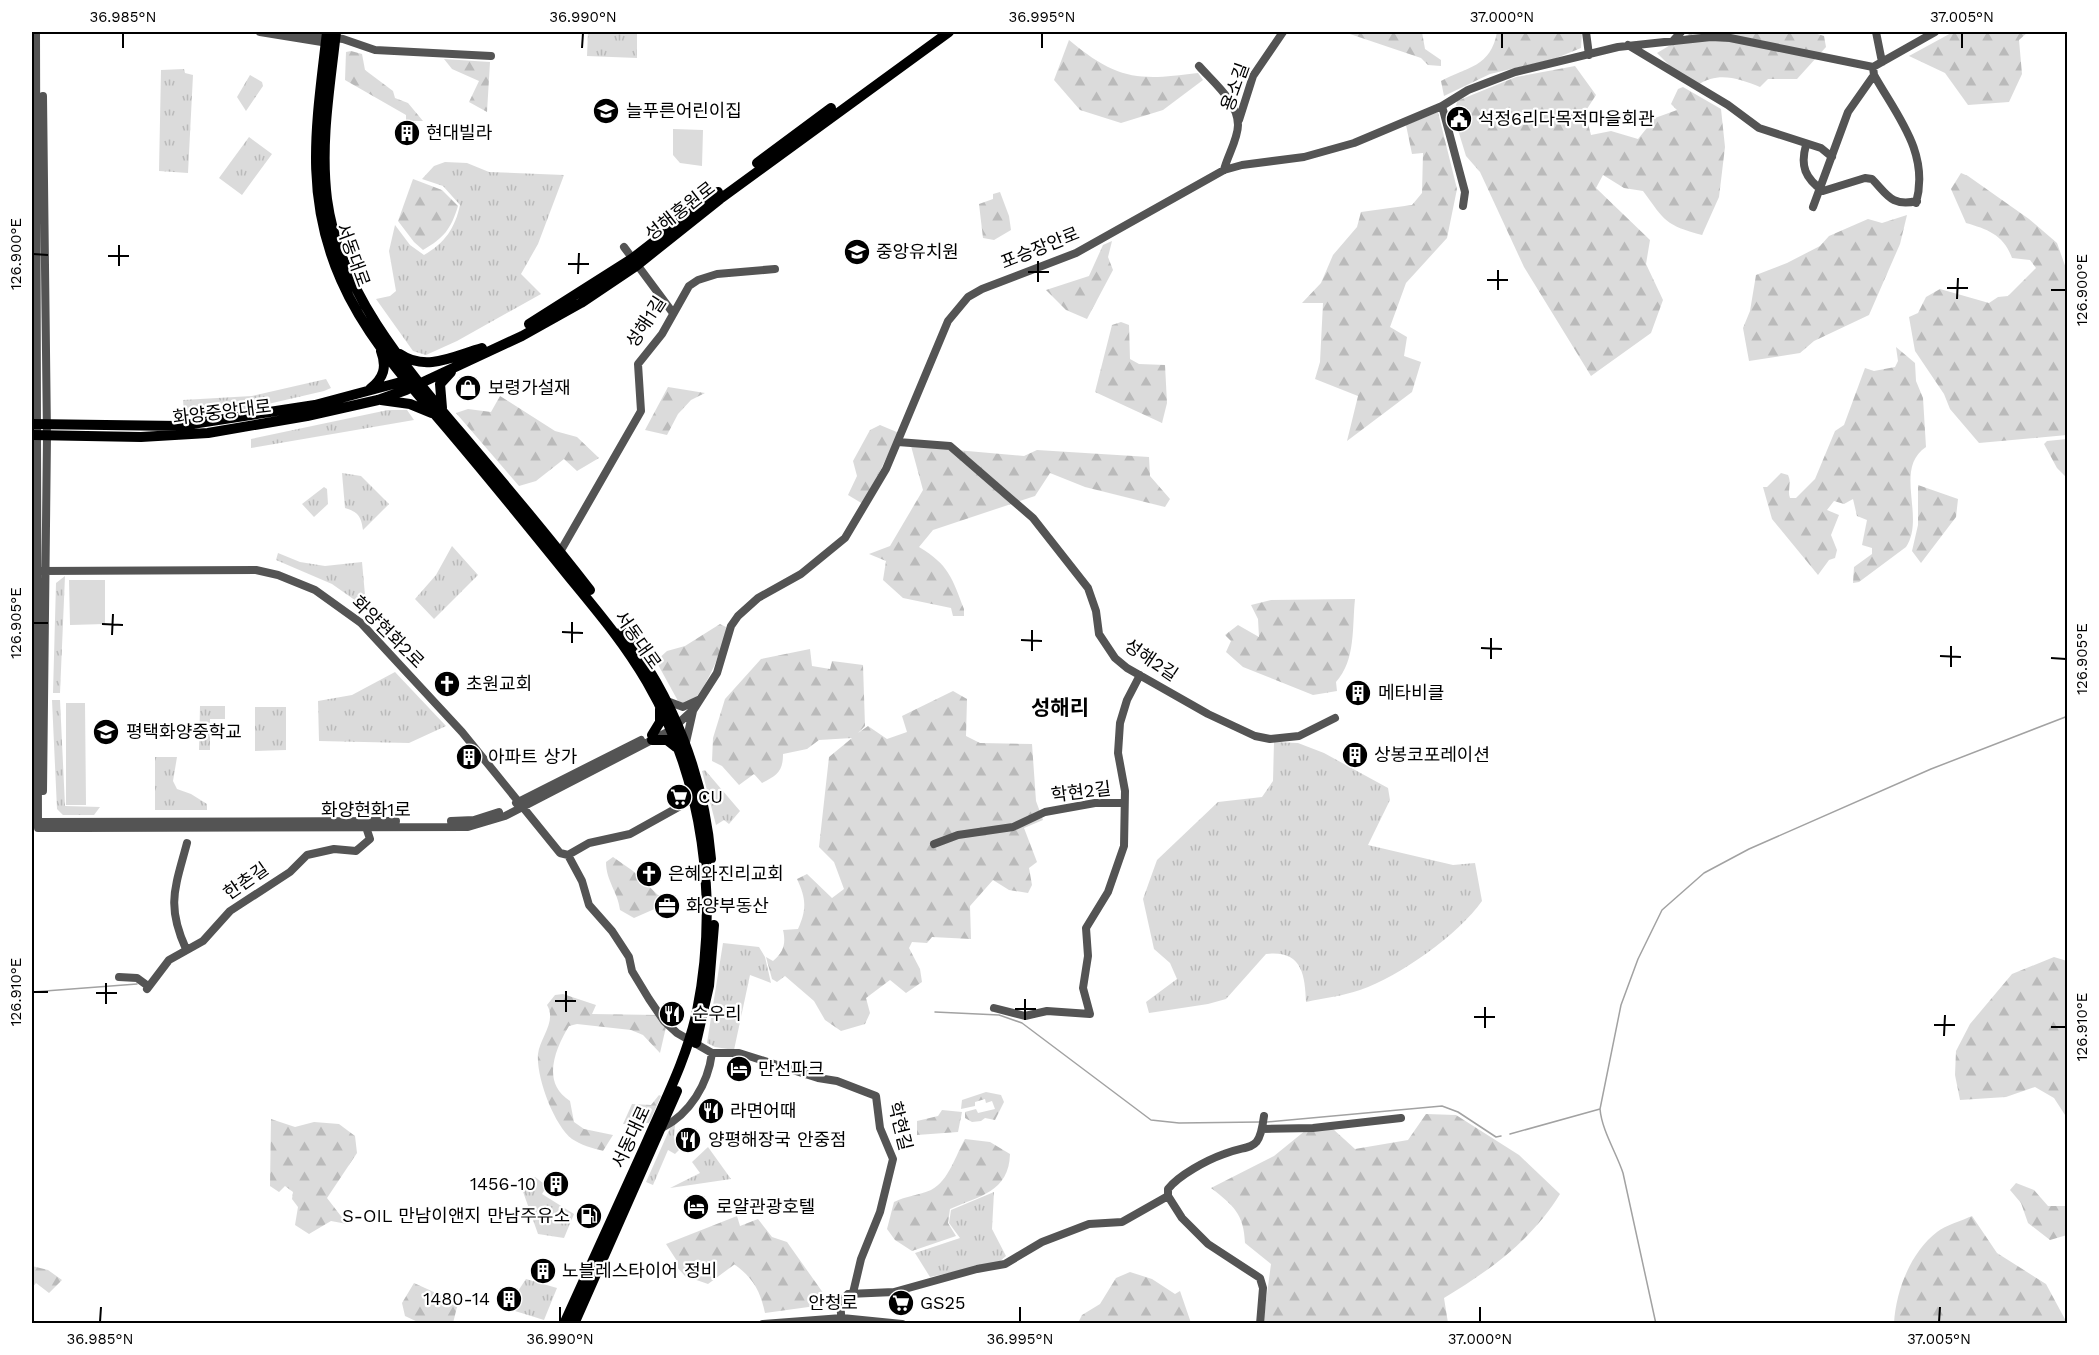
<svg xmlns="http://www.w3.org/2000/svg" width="2099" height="1355" font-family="'Work Sans','Noto Sans KR',sans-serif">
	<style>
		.grass { fill: url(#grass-tufts) }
		.forest { fill: url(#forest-firs) }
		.garden { fill: #dbdbdb }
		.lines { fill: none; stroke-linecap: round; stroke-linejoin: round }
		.stream { stroke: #a2a2a2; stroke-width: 1.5 }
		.minor { stroke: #545454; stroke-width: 8 }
		.major { stroke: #000; stroke-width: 10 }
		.ticks { fill: none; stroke: #000; stroke-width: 2 }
		.labels { text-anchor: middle; stroke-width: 4.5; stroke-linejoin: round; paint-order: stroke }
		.street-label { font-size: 18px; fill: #000; stroke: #fff }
		.poi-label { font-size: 18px; fill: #000; stroke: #fff; text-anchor: start }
		.quarter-label { font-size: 21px; font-weight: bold; fill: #000; stroke: #fff }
		.neatline { fill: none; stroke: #000; stroke-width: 2 }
		.ticks-label { font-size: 15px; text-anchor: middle; fill: #000 }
	</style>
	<defs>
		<pattern id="grass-tufts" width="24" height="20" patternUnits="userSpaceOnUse" patternTransform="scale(1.5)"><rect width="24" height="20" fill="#dbdbdb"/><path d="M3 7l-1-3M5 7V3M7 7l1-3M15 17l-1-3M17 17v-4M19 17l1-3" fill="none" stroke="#bababa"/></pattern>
		<pattern id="forest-firs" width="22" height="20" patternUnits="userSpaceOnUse" patternTransform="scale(1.5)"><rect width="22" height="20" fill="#dbdbdb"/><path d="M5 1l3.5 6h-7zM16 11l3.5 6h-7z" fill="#bababa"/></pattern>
	</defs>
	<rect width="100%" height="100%" fill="#fff"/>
	<path class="grass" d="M588 32H637V58L587 56Z
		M184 69 185 73 193 75 188 173 159 171 161 70Z
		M250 75 262 82 263 86 246 111 237 97Z
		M249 137 272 154 242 195 219 178Z
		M445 162 467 163 489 172 564 175 538 244 521 274 541 294 457 341 426 355 413 351 376 299 390 296 396 291 389 251 395 225 410 245 424 255C445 243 455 228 460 205L443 186 422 179 434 166Z
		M326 379 331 388 324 391 246 409 184 413 183 400 252 396Z
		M388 410H407L414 420 251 448V439Z
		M342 473 361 476 389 504 363 530C361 516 358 512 345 508Z
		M324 487 327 489 328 504 314 517 302 504Z
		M452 546 478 575 434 619 415 599 436 575Z
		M278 553 300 562 325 566 362 562 365 595 359 603 332 584 276 560Z
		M65 576 60 693H53L56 583Z
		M395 672 446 726 409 743 319 741 318 701 352 695Z
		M52 700H60L65 806 100 807 94 815H63L57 809Z
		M200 706H225V719H210V750H199Z
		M255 707H286V750L255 751Z
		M1274 742 1298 743 1324 753 1388 788 1390 800 1368 845 1453 865 1475 863 1482 901C1459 934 1399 977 1360 990 1343 996 1324 998 1306 1002 1305 973 1301 950 1266 954L1226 999 1208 1004 1149 1013 1146 1002 1177 979 1170 963 1154 949 1143 899 1157 860 1218 802 1262 797 1273 781Z
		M155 757H177L173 781 177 789 191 794 207 804V810H155Z
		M705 770 740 811 729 824 724 820 716 825 702 771Z
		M723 943 759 947 765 957 771 983 750 975 734 1050 715 1047 707 1043Z
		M675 1125 674 1138 679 1150 675 1154 668 1150 653 1185 646 1182 671 1126Z
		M708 1147 731 1179 670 1188 700 1173 692 1162Z
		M535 1177 547 1186 542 1194 574 1214 564 1238 538 1234 521 1186Z
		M994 1192 992 1229 1006 1256 999 1262 930 1277 915 1253 960 1238 949 1223 951 1210Z
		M526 1279 557 1288 544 1320 515 1311 513 1292 518 1291Z"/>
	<path class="forest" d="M1344 32H1422L1425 49 1441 60V66L1428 65 1421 58Z
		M1497 32H1582L1581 48 1554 59 1490 74 1444 96 1441 81C1467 67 1491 67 1497 32Z
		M1692 32H1811L1824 36 1826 47 1797 79H1768L1760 87C1739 79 1719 71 1698 85L1681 77 1657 53Z
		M1953 32H2028L2019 40 2022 74 2009 102 1968 105 1945 73 1909 56Z
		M1069 40C1117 80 1138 81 1198 73L1203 80 1163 110 1121 123 1080 110 1054 80Z
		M351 51 362 54 365 70 393 91 395 98 408 103 423 121H406V115L345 80 346 52Z
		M444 59 490 62 487 112 469 102 479 81 452 69Z
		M1575 66 1596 95 1585 112 1591 135 1611 131 1638 139 1655 118 1677 110 1671 104 1678 89 1683 87 1721 109 1725 147 1719 197 1702 235C1665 225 1665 221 1643 191L1624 188 1603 175 1596 188 1650 240 1646 264 1663 300 1651 333 1591 376 1524 267 1480 172 1466 156 1454 117 1457 101 1516 77Z
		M1438 112 1457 189 1447 238 1406 283 1390 327 1407 337 1404 356 1421 362 1412 392 1347 441 1358 396 1315 379 1320 362 1323 303H1302L1321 283 1333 255 1357 227 1361 212 1412 205 1422 193 1423 153 1412 154 1406 125Z
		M1961 173 1968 176 2029 219 2057 243 2068 274 2067 435 1979 443 1950 409 1944 394 1915 351 1909 317 1918 313 1926 297 1940 289 1989 303 1998 297 2008 296 2036 268 2030 260 2012 258C2004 235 1987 229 1966 223L1951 189Z
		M413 179 442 190 458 206C451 229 444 238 423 250L414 242 398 221Z
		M1000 192 1009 216 1011 230 994 240 983 238 979 204 993 199V194Z
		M1907 215 1900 244 1869 315 1814 341 1800 353 1749 361 1743 328 1750 311 1756 275 1787 263 1820 246 1829 236 1868 219 1882 223Z
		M1112 241 1108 257 1113 270 1087 319 1066 310 1046 290 1089 276 1103 245Z
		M1121 322 1129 325 1130 359 1139 364 1165 365 1167 403 1162 423 1095 392 1112 325Z
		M1896 347 1915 363 1916 381 1923 398 1926 447C1893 469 1926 517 1906 547L1859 582 1853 583 1854 567 1872 554V548L1862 545 1867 520 1857 516 1853 499 1844 504 1834 501 1827 510 1839 515 1831 535 1837 550 1835 558 1829 560 1818 575 1772 519 1763 487H1767L1781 473 1788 475C1792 483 1787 490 1790 498H1796L1815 479 1835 431 1844 425 1865 368 1874 371 1895 367 1898 361Z
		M668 387 705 393 691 400 678 414 667 435 645 430Z
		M500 396 555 431 577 437 599 458 577 471 564 459 536 481 519 486 456 413 468 409 491 412Z
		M880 425 899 433 863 504 848 495 857 476 853 461 870 430Z
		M2067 439H2068L2067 478 2057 468 2044 444 2047 441Z
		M911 446 1024 456 1037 450 1149 457 1150 476 1170 499 1165 507 1085 487 1050 473 1035 496 933 530 919 547C949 565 952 578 964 609V616H953L951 608 903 598 883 580 886 561 869 554 890 546 923 490Z
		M1918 485 1958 499 1956 517 1921 563 1912 551 1918 525Z
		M1355 599C1352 627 1356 660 1336 682L1337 691 1313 695 1243 667 1226 652 1231 641 1225 635 1238 625 1259 637 1258 619 1251 605 1271 600Z
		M720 624 726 627C726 643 705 692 692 701 687 704 683 703 678 701L656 661 667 651 685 646Z
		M810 649 812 666 830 669 832 661 863 665 865 726 858 733 868 726 887 739 907 732 902 716 953 691 967 699 966 736 980 743 1032 744 1036 801 1043 820 1024 828 1037 862 1029 868 1032 885 1028 893 1009 890 993 880 970 906 971 939 932 937 927 943 912 942 909 948 920 969 922 982 906 993 890 980 866 998 870 1013 865 1024 841 1031 825 1020 814 1001 785 976 777 982 772 979 766 957 773 961C784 952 786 943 783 930L798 929C807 909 806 898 797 879L807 874 832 898 844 889 834 862 819 847 829 757 852 738 819 740 807 749 783 754C783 772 777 775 762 783L754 774 739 785 722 766 712 761 713 738 725 699 761 659Z
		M613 857 633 871 660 897 659 907 634 918 620 910C618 892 606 881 606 862Z
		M2054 957 2067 961V1118L2054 1098 2035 1087 2006 1097 1960 1100 1955 1075 1956 1051 1970 1024 2012 974Z
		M563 994 596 1005 592 1014 658 1015 666 1027 660 1053 643 1035 631 1030 577 1024 569 1026C555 1049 541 1083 570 1101L574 1122 584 1129 613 1135 603 1151C592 1148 581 1145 572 1139 554 1125 536 1077 538 1054 540 1038 557 1021 547 1005L555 995Z
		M986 1092 1001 1095 1004 1102 995 1120 985 1118 981 1121 972 1122 965 1118V1112L976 1109 978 1113 995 1109 992 1101 986 1103 985 1099 975 1102V1106L961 1109 962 1100Z
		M659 1095 661 1096 649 1123 623 1124 632 1104 651 1105Z
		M942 1110 962 1112 958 1132 917 1135V1121L938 1116Z
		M1426 1114 1456 1115 1519 1155 1560 1194C1532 1240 1489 1271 1444 1298L1448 1323 1263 1324 1271 1264 1245 1243C1244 1214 1233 1205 1211 1188L1274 1156 1306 1130 1333 1129 1355 1149 1408 1140Z
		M271 1119 295 1127 314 1122 339 1124 355 1136 357 1153 327 1198 347 1224 331 1221 309 1234 295 1225 298 1207 292 1199 293 1192 285 1186 279 1192 270 1186Z
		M965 1139 990 1142 1010 1154C1009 1192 979 1196 950 1209L948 1223 956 1236 912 1251 895 1240 887 1229 894 1202C906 1196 919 1195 931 1190 949 1181 956 1154 965 1139Z
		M2016 1183 2034 1190 2048 1206H2067V1235L2050 1240 2028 1223 2021 1203 2010 1190Z
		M737 1216 740 1226 758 1219 772 1237 787 1242 826 1297 823 1305 765 1313C760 1290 753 1278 734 1264L758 1247 708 1284 685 1276 675 1265 677 1261 666 1244Z
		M1972 1216 1997 1253 2046 1284 2067 1323H1894C1896 1291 1910 1253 1937 1232 1946 1225 1961 1221 1972 1216Z
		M32 1266 48 1270 62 1280 49 1293 36 1283 32 1288Z
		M1130 1272 1152 1279 1175 1294 1180 1291 1191 1323H1078L1082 1315 1100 1304 1116 1278Z
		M414 1283 458 1303 453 1323H420L405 1316 402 1303Z"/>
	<path class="garden" d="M673 129 703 130 702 166 680 163 673 155Z
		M69 580H105V624L70 625Z
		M66 703H85L86 805H66Z"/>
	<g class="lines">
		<path class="stream" d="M32 992 137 984
			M935 1012 999 1015 1022 1023 1151 1120 1179 1123 1260 1122
			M1600 1109C1602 1131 1616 1152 1623 1173L1656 1324
			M1267 1122 1442 1106 1458 1112 1496 1137 1501 1136
			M1510 1134 1600 1109 1621 1005 1638 959 1662 910 1704 873 1749 849 1931 769 2068 716"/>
		<path class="minor" d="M36 32 38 828H80L468 827 505 816 652 740 671 730 694 709 717 673 731 626 738 616 758 598 801 574 845 538 886 469 948 321 968 297 982 289 1076 253 1224 170 1242 165 1304 157 1354 143 1442 106 1468 90 1515 72 1618 47 1711 37 1730 38 1873 67 1935 32
			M260 32 328 43
			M287 32 343 39 375 50 491 56
			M1586 32 1589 55
			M1876 32 1882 62
			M1673 41 1681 32
			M1628 45 1728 105 1759 128 1821 148 1832 157
			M1199 66C1213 82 1238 102 1238 125 1238 139 1227 157 1224 170
			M1873 67 1874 75C1897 116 1930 153 1916 203
			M43 96 47 436 43 791
			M1442 106 1465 192 1463 206
			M1239 120 1253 76 1283 32
			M1806 145C1800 166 1805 178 1823 191L1865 178 1872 179C1887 194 1891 207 1917 201
			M1813 207 1848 112 1874 75
			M624 247 673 313
			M898 442 950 446 1033 518 1088 588 1096 611 1099 634 1115 658 1127 668 1208 714 1255 736 1270 739 1299 736 1335 718
			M560 552 641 411 638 364 662 334 689 286 698 280 717 274 775 269
			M40 571 256 570 278 575 315 590 361 623 462 732 560 853 568 855 589 843 630 834 693 799
			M667 701 683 707 698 700
			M686 742 693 711
			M516 803 641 740
			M451 821 474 820 499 812
			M38 822 396 821
			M934 844 958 835 1013 827 1045 812 1095 803H1124
			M568 855 582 881 589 905 612 931 629 957 632 971 649 999 664 1021 677 1033 712 1053H739L818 1078 837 1081 876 1096 880 1128 893 1159 880 1212 861 1259 853 1293
			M186 949C166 905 175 888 187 843
			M119 977 137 978 148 986
			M147 989 169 960 203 941 230 911 290 872 307 855 334 849 356 851 370 839 366 827
			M994 1008 1025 1016 1047 1011 1090 1014 1083 988 1088 956 1086 928 1108 892 1124 846 1125 791 1118 753 1120 723 1127 700 1140 675
			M662 1128C690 1114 708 1084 712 1053
			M1262 1129 1313 1128 1401 1118
			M1168 1196 1182 1218 1208 1244 1260 1278 1263 1288 1260 1324
			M763 1324 842 1318 902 1324
			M842 1324 840 1303 848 1294 894 1292 977 1269 1005 1264 1042 1242 1089 1224 1122 1222 1168 1196V1189C1179 1175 1207 1160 1224 1154 1252 1143 1259 1154 1264 1116"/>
		<path class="major" d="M327 32C317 121 303 194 341 280 367 340 414 389 455 438 494 484 532 531 570 578 598 612 625 644 647 682 704 780 719 901 697 1011 687 1058 664 1102 645 1146 618 1205 591 1264 564 1324
			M336 32C330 87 320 143 327 199 340 296 411 374 472 446 512 493 552 541 590 590
			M757 163 831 108
			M529 324 633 258 718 192
			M400 354C426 372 454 356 482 348
			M370 389C384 378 387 367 381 351
			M381 400 410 404 432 413
			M442 408 440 384 451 372
			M32 424 179 426 315 405 412 379
			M32 435 141 437 208 433 307 416 378 400 406 390 522 336 581 303 636 266 720 199 949 32
			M622 631C673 696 704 776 711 859
			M652 735 660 722V709
			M652 740H667L676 747
			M696 1043 709 986 714 925
			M574 1324 677 1091"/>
	</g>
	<path class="ticks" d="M123 48V33M582 48 583 33M1042 48V33M1502 48V33M1962 48V33M33 254 48 255M108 256H129M568 264H589M119 266V245M1028 272H1049M578 274 579 253M1487 280H1508M1038 282V261M1947 288H1968M1498 290V270M2051 290H2066M1957 299 1958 278M33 623H48M102 624 123 625M562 632 583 633M112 635 113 614M1021 640 1042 641M572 643V622M1481 648 1502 649M1032 651V630M1940 656 1961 657M2051 658 2066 659M1491 659V638M1951 667V646M33 992H48M96 993H117M555 1001H576M106 1004V983M1015 1009H1036M566 1012V991M1474 1017H1495M1025 1020V999M1934 1025H1955M2051 1027H2066M1485 1028V1007M1944 1036 1945 1015M100 1322 101 1307M560 1322V1307M1020 1322V1307M1480 1322V1307M1939 1322 1940 1307"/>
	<defs>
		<g id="school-disc" transform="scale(1.35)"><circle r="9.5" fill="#000" stroke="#fff"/><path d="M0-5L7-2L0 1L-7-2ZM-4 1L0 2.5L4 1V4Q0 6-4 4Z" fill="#fff"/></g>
		<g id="civic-disc" transform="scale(1.35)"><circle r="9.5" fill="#000" stroke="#fff"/><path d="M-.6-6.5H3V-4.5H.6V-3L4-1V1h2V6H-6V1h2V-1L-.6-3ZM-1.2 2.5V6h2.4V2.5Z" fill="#fff"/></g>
		<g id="building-disc" transform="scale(1.35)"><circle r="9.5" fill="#000" stroke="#fff"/><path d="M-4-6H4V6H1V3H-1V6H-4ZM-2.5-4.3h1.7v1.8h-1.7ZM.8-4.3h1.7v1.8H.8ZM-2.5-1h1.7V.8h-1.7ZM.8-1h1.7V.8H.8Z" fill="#fff"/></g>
		<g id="shop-disc" transform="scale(1.35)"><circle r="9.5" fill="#000" stroke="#fff"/><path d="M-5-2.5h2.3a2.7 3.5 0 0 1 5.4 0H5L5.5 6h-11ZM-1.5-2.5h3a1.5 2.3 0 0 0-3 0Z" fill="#fff"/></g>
		<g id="church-disc" transform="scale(1.35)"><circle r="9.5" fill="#000" stroke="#fff"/><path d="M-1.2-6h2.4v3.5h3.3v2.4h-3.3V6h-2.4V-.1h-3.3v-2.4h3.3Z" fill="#fff"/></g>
		<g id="supermarket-disc" transform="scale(1.35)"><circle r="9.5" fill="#000" stroke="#fff"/><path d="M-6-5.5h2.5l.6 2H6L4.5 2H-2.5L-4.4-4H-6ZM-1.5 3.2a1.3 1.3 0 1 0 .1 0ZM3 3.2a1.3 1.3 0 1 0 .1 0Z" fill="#fff"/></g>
		<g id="office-disc" transform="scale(1.35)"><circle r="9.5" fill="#000" stroke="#fff"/><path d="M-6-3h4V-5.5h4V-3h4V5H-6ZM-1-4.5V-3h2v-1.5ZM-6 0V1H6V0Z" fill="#fff"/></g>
		<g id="restaurant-disc" transform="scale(1.35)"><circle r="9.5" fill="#000" stroke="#fff"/><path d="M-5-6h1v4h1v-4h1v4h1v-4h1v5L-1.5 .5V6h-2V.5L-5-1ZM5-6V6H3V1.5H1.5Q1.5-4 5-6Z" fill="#fff"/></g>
		<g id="hotel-disc" transform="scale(1.35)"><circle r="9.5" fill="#000" stroke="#fff"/><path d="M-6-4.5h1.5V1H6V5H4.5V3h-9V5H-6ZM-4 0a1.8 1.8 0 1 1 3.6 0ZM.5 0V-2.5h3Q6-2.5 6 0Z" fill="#fff"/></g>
		<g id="fuel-disc" transform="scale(1.35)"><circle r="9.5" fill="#000" stroke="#fff"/><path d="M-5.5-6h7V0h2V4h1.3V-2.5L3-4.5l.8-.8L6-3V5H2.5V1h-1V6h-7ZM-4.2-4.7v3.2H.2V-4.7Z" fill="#fff"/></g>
	</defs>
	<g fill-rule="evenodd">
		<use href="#school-disc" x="606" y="111"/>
		<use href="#civic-disc" x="1459" y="119"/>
		<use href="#building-disc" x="407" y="133"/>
		<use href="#school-disc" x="857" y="252"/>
		<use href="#shop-disc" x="468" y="388"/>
		<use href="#church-disc" x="447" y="684"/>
		<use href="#building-disc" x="1358" y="693"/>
		<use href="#school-disc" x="106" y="732"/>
		<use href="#building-disc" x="1355" y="755"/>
		<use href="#building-disc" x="469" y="757"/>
		<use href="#supermarket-disc" x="679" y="797"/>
		<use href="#church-disc" x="649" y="874"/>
		<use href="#office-disc" x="667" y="906"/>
		<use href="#restaurant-disc" x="672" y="1014"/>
		<use href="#hotel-disc" x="739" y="1069"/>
		<use href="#restaurant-disc" x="711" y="1111"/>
		<use href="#restaurant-disc" x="688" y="1140"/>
		<use href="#building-disc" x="556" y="1184"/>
		<use href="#hotel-disc" x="696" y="1207"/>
		<use href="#fuel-disc" x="589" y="1216"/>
		<use href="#building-disc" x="543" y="1271"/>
		<use href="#building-disc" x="509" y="1299"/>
		<use href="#supermarket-disc" x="901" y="1303"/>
	</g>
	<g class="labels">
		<g class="street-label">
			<text transform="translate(1235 87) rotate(-70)" y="6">용소길</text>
			<text transform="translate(680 211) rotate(-38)" y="6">성해홍원로</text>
			<text transform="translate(1040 248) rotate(-22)" y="6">포승장안로</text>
			<text transform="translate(353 255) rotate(70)" y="6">서동대로</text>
			<text transform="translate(646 322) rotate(-57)" y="6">성해1길</text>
			<text transform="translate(222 412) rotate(-7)" y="6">화양중앙대로</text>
			<text transform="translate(388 632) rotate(45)" y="6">화양현화2로</text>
			<text transform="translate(638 640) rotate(55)" y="6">서동대로</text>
			<text transform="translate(1151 660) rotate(34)" y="6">성해2길</text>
			<text transform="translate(1081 792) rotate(-7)" y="6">학현2길</text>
			<text x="366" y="816">화양현화1로</text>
			<text transform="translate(246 881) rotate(-35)" y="6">한촌길</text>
			<text transform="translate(900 1126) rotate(76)" y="6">학현길</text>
			<text transform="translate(631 1137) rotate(-65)" y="6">서동대로</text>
			<text x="833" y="1309">안청로</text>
		</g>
		<g class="poi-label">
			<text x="626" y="117">늘푸른어린이집</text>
			<text x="1478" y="125">석정6리다목적마을회관</text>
			<text x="426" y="139">현대빌라</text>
			<text x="876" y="258">중앙유치원</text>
			<text x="488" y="394">보령가설재</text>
			<text x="466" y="690">초원교회</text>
			<text x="1378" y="699">메타비클</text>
			<text x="126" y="738">평택화양중학교</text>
			<text x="1374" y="761">상봉코포레이션</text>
			<text x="488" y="763">아파트 상가</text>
			<text x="698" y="803">CU</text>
			<text x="668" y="880">은혜와진리교회</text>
			<text x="686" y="912">화양부동산</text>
			<text x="692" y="1020">순우리</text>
			<text x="758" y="1075">만선파크</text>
			<text x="730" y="1117">라면어때</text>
			<text x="708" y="1146">양평해장국 안중점</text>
			<text x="536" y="1190" text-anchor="end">1456-10</text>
			<text x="716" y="1213">로얄관광호텔</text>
			<text x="570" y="1222" text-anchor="end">S-OIL 만남이앤지 만남주유소</text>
			<text x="562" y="1277">노블레스타이어 정비</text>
			<text x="490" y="1305" text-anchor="end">1480-14</text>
			<text x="920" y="1309">GS25</text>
		</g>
		<g class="quarter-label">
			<text x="1060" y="715">성해리</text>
		</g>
	</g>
	<rect width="2099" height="1355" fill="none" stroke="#ffffff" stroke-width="66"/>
	<rect x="33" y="33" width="2033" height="1289" class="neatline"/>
	<g class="ticks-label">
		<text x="123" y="22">36.985°N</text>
		<text x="583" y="22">36.990°N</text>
		<text x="1042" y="22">36.995°N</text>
		<text x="1502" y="22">37.000°N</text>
		<text x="1962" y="22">37.005°N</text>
		<text transform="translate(16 254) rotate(-90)" y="5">126.900°E</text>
		<text transform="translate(2082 290) rotate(-90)" y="5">126.900°E</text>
		<text transform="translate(16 623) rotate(-90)" y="5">126.905°E</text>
		<text transform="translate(2082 659) rotate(-90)" y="5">126.905°E</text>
		<text transform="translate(16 992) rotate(-90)" y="5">126.910°E</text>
		<text transform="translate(2082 1027) rotate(-90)" y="5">126.910°E</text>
		<text x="100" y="1344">36.985°N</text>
		<text x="560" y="1344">36.990°N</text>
		<text x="1020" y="1344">36.995°N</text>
		<text x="1480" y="1344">37.000°N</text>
		<text x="1939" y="1344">37.005°N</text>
	</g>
</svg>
